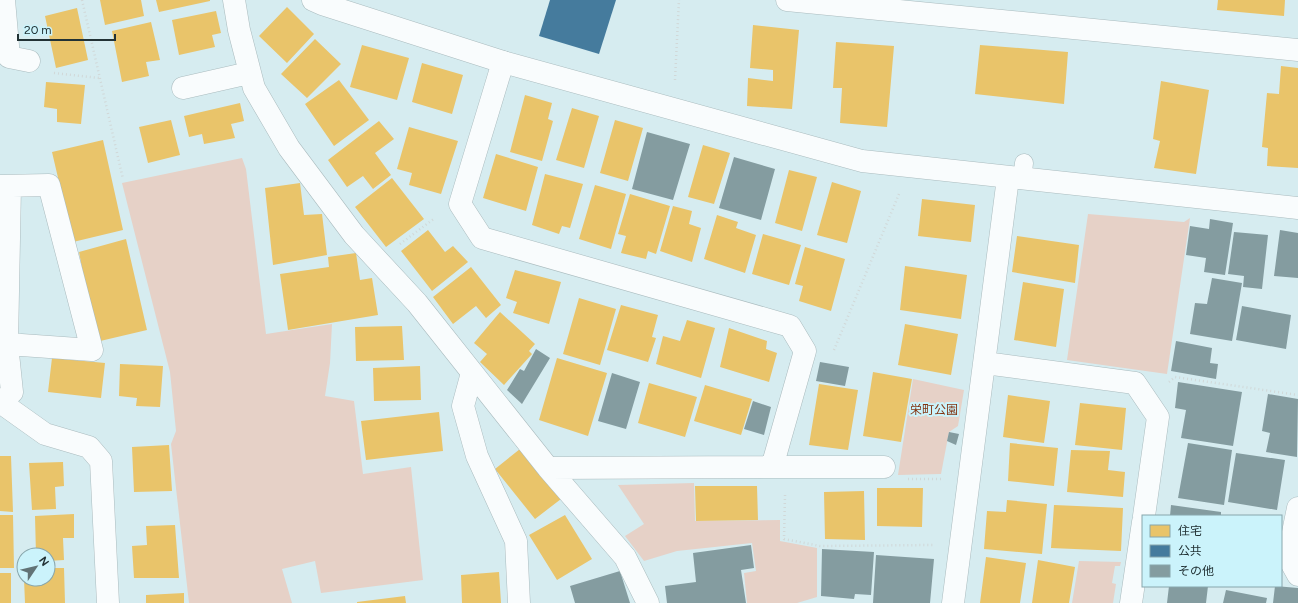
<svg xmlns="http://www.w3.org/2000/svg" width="1298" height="603" font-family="Figtree,'Noto Sans JP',sans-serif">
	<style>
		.green { fill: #e6d1c7 }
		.homes { fill: #e9c46a }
		.public { fill: #457b9d }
		.building { fill: #849ca0 }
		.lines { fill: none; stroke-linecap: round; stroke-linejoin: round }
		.service-casing { stroke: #aabbbe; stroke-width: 19 }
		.minor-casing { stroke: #aabbbe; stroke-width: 23 }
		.tertiary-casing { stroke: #aabbbe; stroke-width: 23 }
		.path { stroke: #d1d8d8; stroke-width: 2.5; stroke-dasharray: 1 3; stroke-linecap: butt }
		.service { stroke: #f9fcfd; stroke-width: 18 }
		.minor { stroke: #f9fcfd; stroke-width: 22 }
		.tertiary { stroke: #f9fcfd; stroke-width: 22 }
		.labels { text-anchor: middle; stroke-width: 4; stroke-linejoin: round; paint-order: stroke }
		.park-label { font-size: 12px; fill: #823311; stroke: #cbf3fb }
	</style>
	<rect width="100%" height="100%" fill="#d6ecf0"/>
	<path class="green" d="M242 158 246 169 266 334 332 324 330 363 325 396 354 401 363 474 411 467 423 580 321 593 315 561 282 569 292 603H189L171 444 176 431 170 372 122 183Z
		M1088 214 1184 222 1190 218 1167 374 1067 360Z
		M913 379 964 390 958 426 949 432 941 474 898 475Z
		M694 483 695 521 780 520V541L817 548V597L797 603H747L744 573 756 571 752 543 677 551 644 561 625 536 644 524 618 485Z
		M1079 561 1121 562 1120 566H1115L1112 583 1116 584 1113 603H1072Z"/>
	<path class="homes" d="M100 0H141L144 16 105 25Z
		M156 0H210V1L159 12Z
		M1218 0H1285L1284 16 1217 10Z
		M287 7 314 34 287 63 259 36Z
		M77 8 88 60 56 68 45 16Z
		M216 11 221 33 212 35 215 47 179 55 172 20Z
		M151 22 160 60 146 62 149 76 122 82 112 31Z
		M753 25 799 30 792 109 747 106 748 78 773 81V70L750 68Z
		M315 39 341 64 307 98 281 74Z
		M836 42 894 46 887 127 840 123 842 88H833Z
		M362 45 409 58 397 100 350 87Z
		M980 45 1068 52 1064 104 975 94Z
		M422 63 463 75 452 114 412 102Z
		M1281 66 1298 68V168L1267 166 1268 148 1262 147 1267 93 1279 94Z
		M339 80 369 120 334 146 305 104Z
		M1161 81 1209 90 1196 174 1154 168 1160 141 1153 139Z
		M46 82 85 85 81 124 57 122V109L44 107Z
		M525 95 552 103 548 119 553 121 542 161 510 152Z
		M240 103 244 121 231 124 235 138 204 144 202 134 189 137 184 116Z
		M572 108 599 116 584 168 556 160Z
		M171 120 180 155 148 163 139 127Z
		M615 120 643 128 628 181 600 173Z
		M379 121 394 139 375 153 391 175 373 189 363 176 347 187 328 160Z
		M409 127 458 141 441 194 409 185 412 173 397 169Z
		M103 140 123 230 73 242 52 152Z
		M703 145 730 153 714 204 688 197Z
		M496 154 538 167 526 211 483 198Z
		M789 170 817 177 802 231 775 223Z
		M545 174 583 184 570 228 562 226 559 234 532 225Z
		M392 178 424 219 386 247 355 207Z
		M832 182 861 191 847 243 817 235Z
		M300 183 304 215 322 214 327 255 273 265 265 188Z
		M595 185 626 194 611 249 579 239Z
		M630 194 670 206 656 254 648 251 646 259 621 253 626 236 618 234Z
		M922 199 975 205 971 242 918 236Z
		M673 206 692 211 689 224 701 228 692 262 660 251Z
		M717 215 738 222 736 228 756 235 745 273 704 259Z
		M428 230 445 252 453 246 468 262 432 291 401 251Z
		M763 234 801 245 789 285 752 274Z
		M1017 236 1079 245 1075 283 1012 272Z
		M126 239 147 330 96 342 79 252Z
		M805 247 845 259 831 311 799 301 803 286 795 284Z
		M356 253 360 280 372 278 378 315 288 330 280 274 329 267 328 257Z
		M905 266 967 275 961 319 900 310Z
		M471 267 501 305 486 318 476 306 453 324 433 297Z
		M515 270 561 282 549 324 513 313 517 302 506 298Z
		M1023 282 1064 289 1056 347 1014 340Z
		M579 298 616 309 600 365 563 354Z
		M621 305 658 315 652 337 656 338 648 362 607 350Z
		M500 312 535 344 529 351 532 354 504 385 480 362 487 354 474 343Z
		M687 320 715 328 701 378 656 364 663 336 680 341Z
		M905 324 958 334 951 375 898 365Z
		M402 326 404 360 356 361 355 327Z
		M729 328 767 341 766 349 777 353 769 382 720 367Z
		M52 358 105 363 101 398 48 392Z
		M557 358 607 373 588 436 539 420Z
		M120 364 163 366 160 407 136 406 137 398 119 396Z
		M420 366 421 400 374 401 373 368Z
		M873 372 912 379 901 442 863 436Z
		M649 383 697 397 685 437 638 423Z
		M819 384 858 390 848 450 809 445Z
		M705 385 752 399 741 435 694 421Z
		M1008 395 1050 401 1044 443 1003 437Z
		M1080 403 1126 408 1122 450 1075 445Z
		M439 412 443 451 366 460 361 421Z
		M1010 443 1058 448 1054 486 1008 481Z
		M169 445 172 491 134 492 132 447Z
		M520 449 561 499 535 519 495 469Z
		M1071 450 1110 451 1108 470 1125 472 1123 497 1067 492Z
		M0 456H11L13 512 0 511Z
		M63 462 64 486 55 487 56 509 32 510 29 463Z
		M695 486H757L758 520 696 521Z
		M877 488H923L922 527 877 526Z
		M864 491 865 540 825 539 824 492Z
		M1007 500 1047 504 1042 554 984 549 987 511 1006 512Z
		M1054 505 1123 508 1121 551 1051 548Z
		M74 514V538H63L64 560 48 561V555H36L35 516Z
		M0 515H13L14 568H0Z
		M565 515 592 559 557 580 529 535Z
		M175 525 179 578H134L132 546 147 545 146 526Z
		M986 557 1026 563 1020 603H980Z
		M1038 560 1075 567 1069 603H1032Z
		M48 568H64L65 603H25L24 579H48Z
		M499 572 501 603H462L461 575Z
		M0 573H11V603H0Z
		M184 593V603H146V595Z
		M405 596 406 603H357V602Z"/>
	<path class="public" d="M550 0H616L599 54 539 36Z"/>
	<path class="building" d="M647 132 690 144 673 200 632 189Z
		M734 157 775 169 761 220 719 208Z
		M1210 219 1233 223 1225 275 1204 272 1206 258 1186 255 1190 226 1209 229Z
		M1280 230 1298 233V278L1274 276Z
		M1234 232 1268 235 1262 289 1243 287 1244 276 1228 274Z
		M1212 278 1242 283 1232 341 1190 334 1195 303 1207 304Z
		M1242 306 1291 315 1286 349 1236 340Z
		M1176 341 1212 348 1210 363 1218 364 1216 379 1171 371Z
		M536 349 550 358 522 404 507 390 520 369 524 371Z
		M820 362 849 367 845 386 816 381Z
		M612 373 640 382 626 429 598 421Z
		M1178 382 1242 392 1233 446 1181 438 1186 410 1175 408Z
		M1268 394 1298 399 1297 457 1266 452 1270 433 1262 431Z
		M753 401 771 407 764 435 744 429Z
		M949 432 959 434 956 445 947 441Z
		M1188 443 1232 450 1224 505 1178 498Z
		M1236 453 1285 460 1277 510 1228 502Z
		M1171 505 1221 512V516H1170Z
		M751 545 754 568 741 570 746 603H667L665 586 696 582 693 553Z
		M822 549 874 552 871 595 855 594 854 599 821 596Z
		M876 555 934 559 930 603H873Z
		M620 571 630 603H575L570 586Z
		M1169 586H1208L1206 603H1167Z
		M1275 586 1298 588V603H1273Z
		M1226 590 1267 598 1266 603H1223Z"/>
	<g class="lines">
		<g class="service-casing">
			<path id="service" d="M1022 180 1024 163"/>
		</g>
		<g class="minor-casing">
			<path id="minor" d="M4 0 9 57 29 61
				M234 0 239 30 254 88 289 148 354 235 417 303 548 468 625 557 648 603
				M787 0 1298 50
				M503 62 460 204 482 238 790 326 805 351 772 467H884
				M183 88 249 73
				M0 186 49 185 92 350 7 344
				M985 363 1135 383 1158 417 1144 516
				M472 373 463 406 477 456 516 541 519 603
				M0 402 45 434 89 447 101 461 108 603
				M2 402 12 392 7 344 10 186
				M548 468 772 467
				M1298 508 1288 557 1298 575
				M953 603 1008 178
				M1131 603 1143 522"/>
		</g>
		<g class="tertiary-casing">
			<path id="tertiary" d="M313 0 322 4 503 62 862 161 1298 208"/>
		</g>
		<path class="path" d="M82 0 123 179
			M54 73 99 78
			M675 80 679 0
			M400 244 435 218
			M834 350 899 194
			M1169 382 1175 377 1298 395
			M908 479H941
			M785 495 784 539 820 546 933 545"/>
		<use href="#service" class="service"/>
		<use href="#minor" class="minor"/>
		<use href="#tertiary" class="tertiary"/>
	</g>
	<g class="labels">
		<g class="park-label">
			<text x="934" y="414">栄町公園</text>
		</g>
	</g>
	<rect x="1142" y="515" width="140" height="72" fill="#cbf3fb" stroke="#87a6ac"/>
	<rect x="1150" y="525" width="20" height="12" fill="#e9c46a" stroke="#87a6ac"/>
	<text x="1178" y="535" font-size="12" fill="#223235">住宅</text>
	<rect x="1150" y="545" width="20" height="12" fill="#457b9d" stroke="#87a6ac"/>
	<text x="1178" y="555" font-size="12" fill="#223235">公共</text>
	<rect x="1150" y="565" width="20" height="12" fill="#849ca0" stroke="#87a6ac"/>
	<text x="1178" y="575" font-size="12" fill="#223235">その他</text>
	<g transform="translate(36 567) rotate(55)"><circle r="19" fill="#cbf3fb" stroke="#87a6ac"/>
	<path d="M0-3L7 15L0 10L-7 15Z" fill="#617376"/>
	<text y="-6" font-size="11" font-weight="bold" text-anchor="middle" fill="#223235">N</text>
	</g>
	<path d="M18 34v6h97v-6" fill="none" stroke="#223235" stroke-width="2"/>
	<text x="24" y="34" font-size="12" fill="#223235" stroke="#cbf3fb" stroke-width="3" paint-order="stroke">20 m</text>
</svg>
